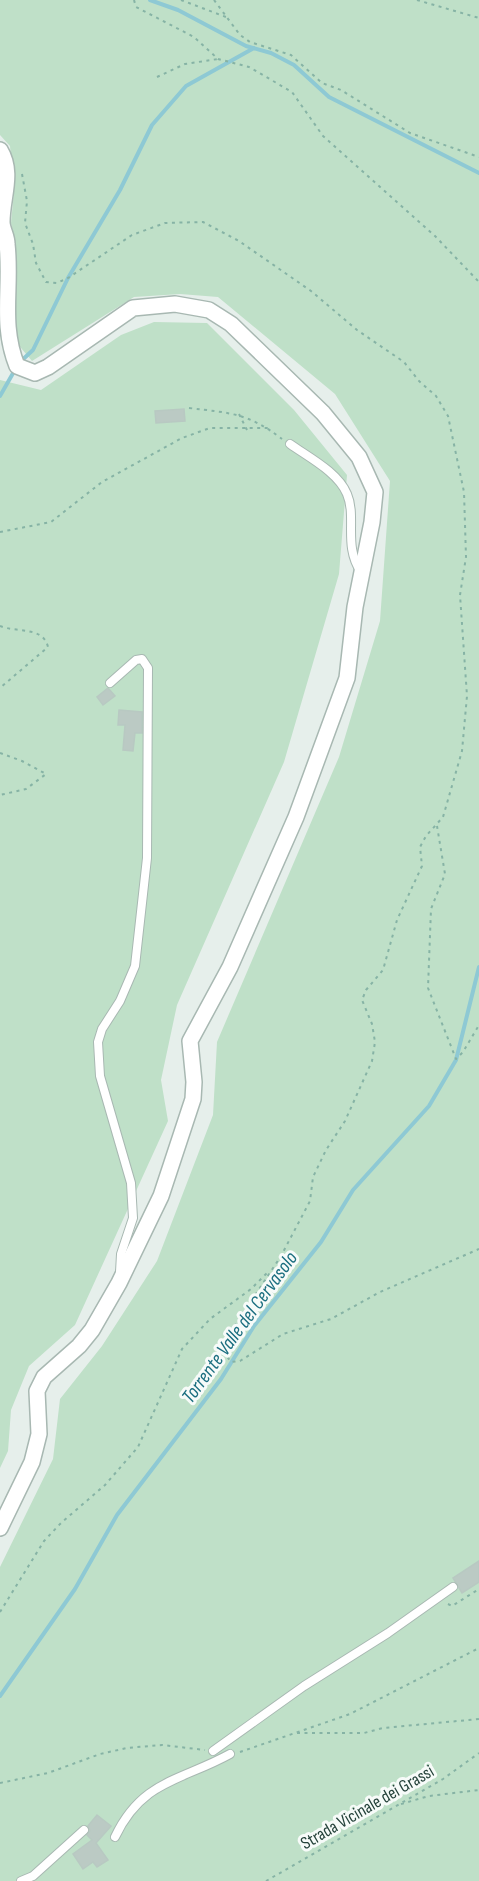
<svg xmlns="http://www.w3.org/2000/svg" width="479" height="1881" font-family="'Sofia Sans Condensed',sans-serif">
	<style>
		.green { fill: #bfe0c8 }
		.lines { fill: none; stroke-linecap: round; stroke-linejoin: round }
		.stream { stroke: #8ec9d4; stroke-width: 4 }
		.building { fill: #bbcac4; stroke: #b8c9c2; stroke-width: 1.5 }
		.service-casing { stroke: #a8b8b2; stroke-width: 10 }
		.minor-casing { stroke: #a8b8b2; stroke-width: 18 }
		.path { stroke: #86b3a5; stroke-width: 2; stroke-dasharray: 3 4.5; stroke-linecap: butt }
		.service { stroke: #fff; stroke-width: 8 }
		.minor { stroke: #fff; stroke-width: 15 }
		.labels { text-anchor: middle; stroke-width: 6; stroke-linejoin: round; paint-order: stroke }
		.street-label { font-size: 18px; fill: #24423a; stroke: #f7fbf9 }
		.water-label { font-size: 20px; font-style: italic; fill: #1c6f80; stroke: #f7fbf9 }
	</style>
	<rect width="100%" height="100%" fill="#e6efeb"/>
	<path class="green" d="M0 0H479V1881H0V1567L53 1459 60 1399 102 1346 157 1261 213 1115 217 1042 339 757 380 621 390 481 335 394 218 297 180 294 134 297 32 361 16 342 12 315 16 245 11 223 14 192 10 146 0 135Z
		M154 322 207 323 294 410 347 475 339 574 284 762 177 1005 161 1080 168 1121 75 1325 29 1366 11 1410 8 1451 0 1468V380L41 390 121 335Z"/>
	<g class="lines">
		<path class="stream" d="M150 0 178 10 246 46 271 53 294 65 329 97 479 173
			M20 362 33 350 68 278 120 190 152 125 186 86 254 48
			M0 396 16 368
			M0 1696 75 1589 117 1515 221 1379 254 1326 321 1242 353 1190 429 1106 456 1060 479 967"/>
	</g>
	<path class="building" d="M184 409 185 421 156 423 155 411Z
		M108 688 115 696 103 705 97 697Z
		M119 710 142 712V733H135L133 751 123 750 125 725H118Z
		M479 1561V1582L462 1593 453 1578Z
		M97 1815 111 1826 96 1843 108 1860 97 1867 93 1862 83 1869 73 1854 92 1840 87 1835 90 1831 88 1826Z"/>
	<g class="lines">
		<g class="service-casing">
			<path id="service" d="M290 444C308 457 338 472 347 494 357 517 343 546 361 572
				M110 683 136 660 142 659 148 668 147 858 135 966 120 1001 102 1029 98 1042 100 1076 131 1183 133 1218 121 1254 120 1272
				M213 1751 304 1686 388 1633 453 1587
				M115 1837C142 1780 181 1781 230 1754
				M21 1881 33 1876 84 1830"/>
		</g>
		<g class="minor-casing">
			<path id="minor" d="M0 150C14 173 2 197 2 222 2 229 7 236 7 244 12 288 0 323 17 366L35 373 48 367 133 308 175 304 209 310 231 324 323 413 359 457 375 492 372 522 355 607 347 678 296 817 230 967 190 1041 194 1082 193 1099 161 1196 119 1283 92 1330 79 1346 44 1377 37 1391 39 1434 32 1462 0 1528"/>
		</g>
		<path class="path" d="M134 0 136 7 194 37 218 59 249 67 292 92 323 136 435 236 479 282
			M181 0 226 17
			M214 0 240 35 250 42 291 55 322 83 341 90 410 133 479 157
			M417 0 479 18
			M157 77 185 64 218 59
			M22 174 27 201 25 223 33 244 36 263 46 282 57 283 68 278 132 235 165 223 203 222 239 241 311 291 357 330 404 362 419 381 436 396 448 416 464 492 466 557 460 595 467 696 462 751 443 817 426 836 420 847 422 866 397 920 383 970 366 990 362 1000 372 1024 375 1042 372 1061 345 1121 326 1150 313 1177 310 1201 281 1256 230 1333 224 1352 231 1362 240 1361 283 1334 331 1319 380 1292 479 1249
			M189 408C231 413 248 413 282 439
			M239 414 247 430
			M0 532 51 522 102 482 182 438 210 428H268
			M0 626C17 633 43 626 48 647L0 688
			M0 753 22 761 46 774 26 789 0 795
			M437 826 445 874 431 909 428 988 456 1059 463 1052 479 1025
			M448 1604 452 1606 479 1589
			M0 1612 44 1541 61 1523 105 1485 138 1447 182 1349 210 1319 251 1289 268 1272
			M297 1733H364L383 1728 479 1719
			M240 1752 350 1714 479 1648
			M0 1783 48 1773 100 1754 127 1748 162 1745 205 1750
			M401 1804 429 1796 479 1790
			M266 1881 443 1779 479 1753"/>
		<use href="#service" class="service"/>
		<use href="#minor" class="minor"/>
	</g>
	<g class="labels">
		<g class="street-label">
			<text transform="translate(367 1807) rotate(-30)" y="6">Strada Vicinale dei Grassi</text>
		</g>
		<g class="water-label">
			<text transform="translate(239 1327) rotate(-54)" y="7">Torrente Valle del Cervasolo</text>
		</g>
	</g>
</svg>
